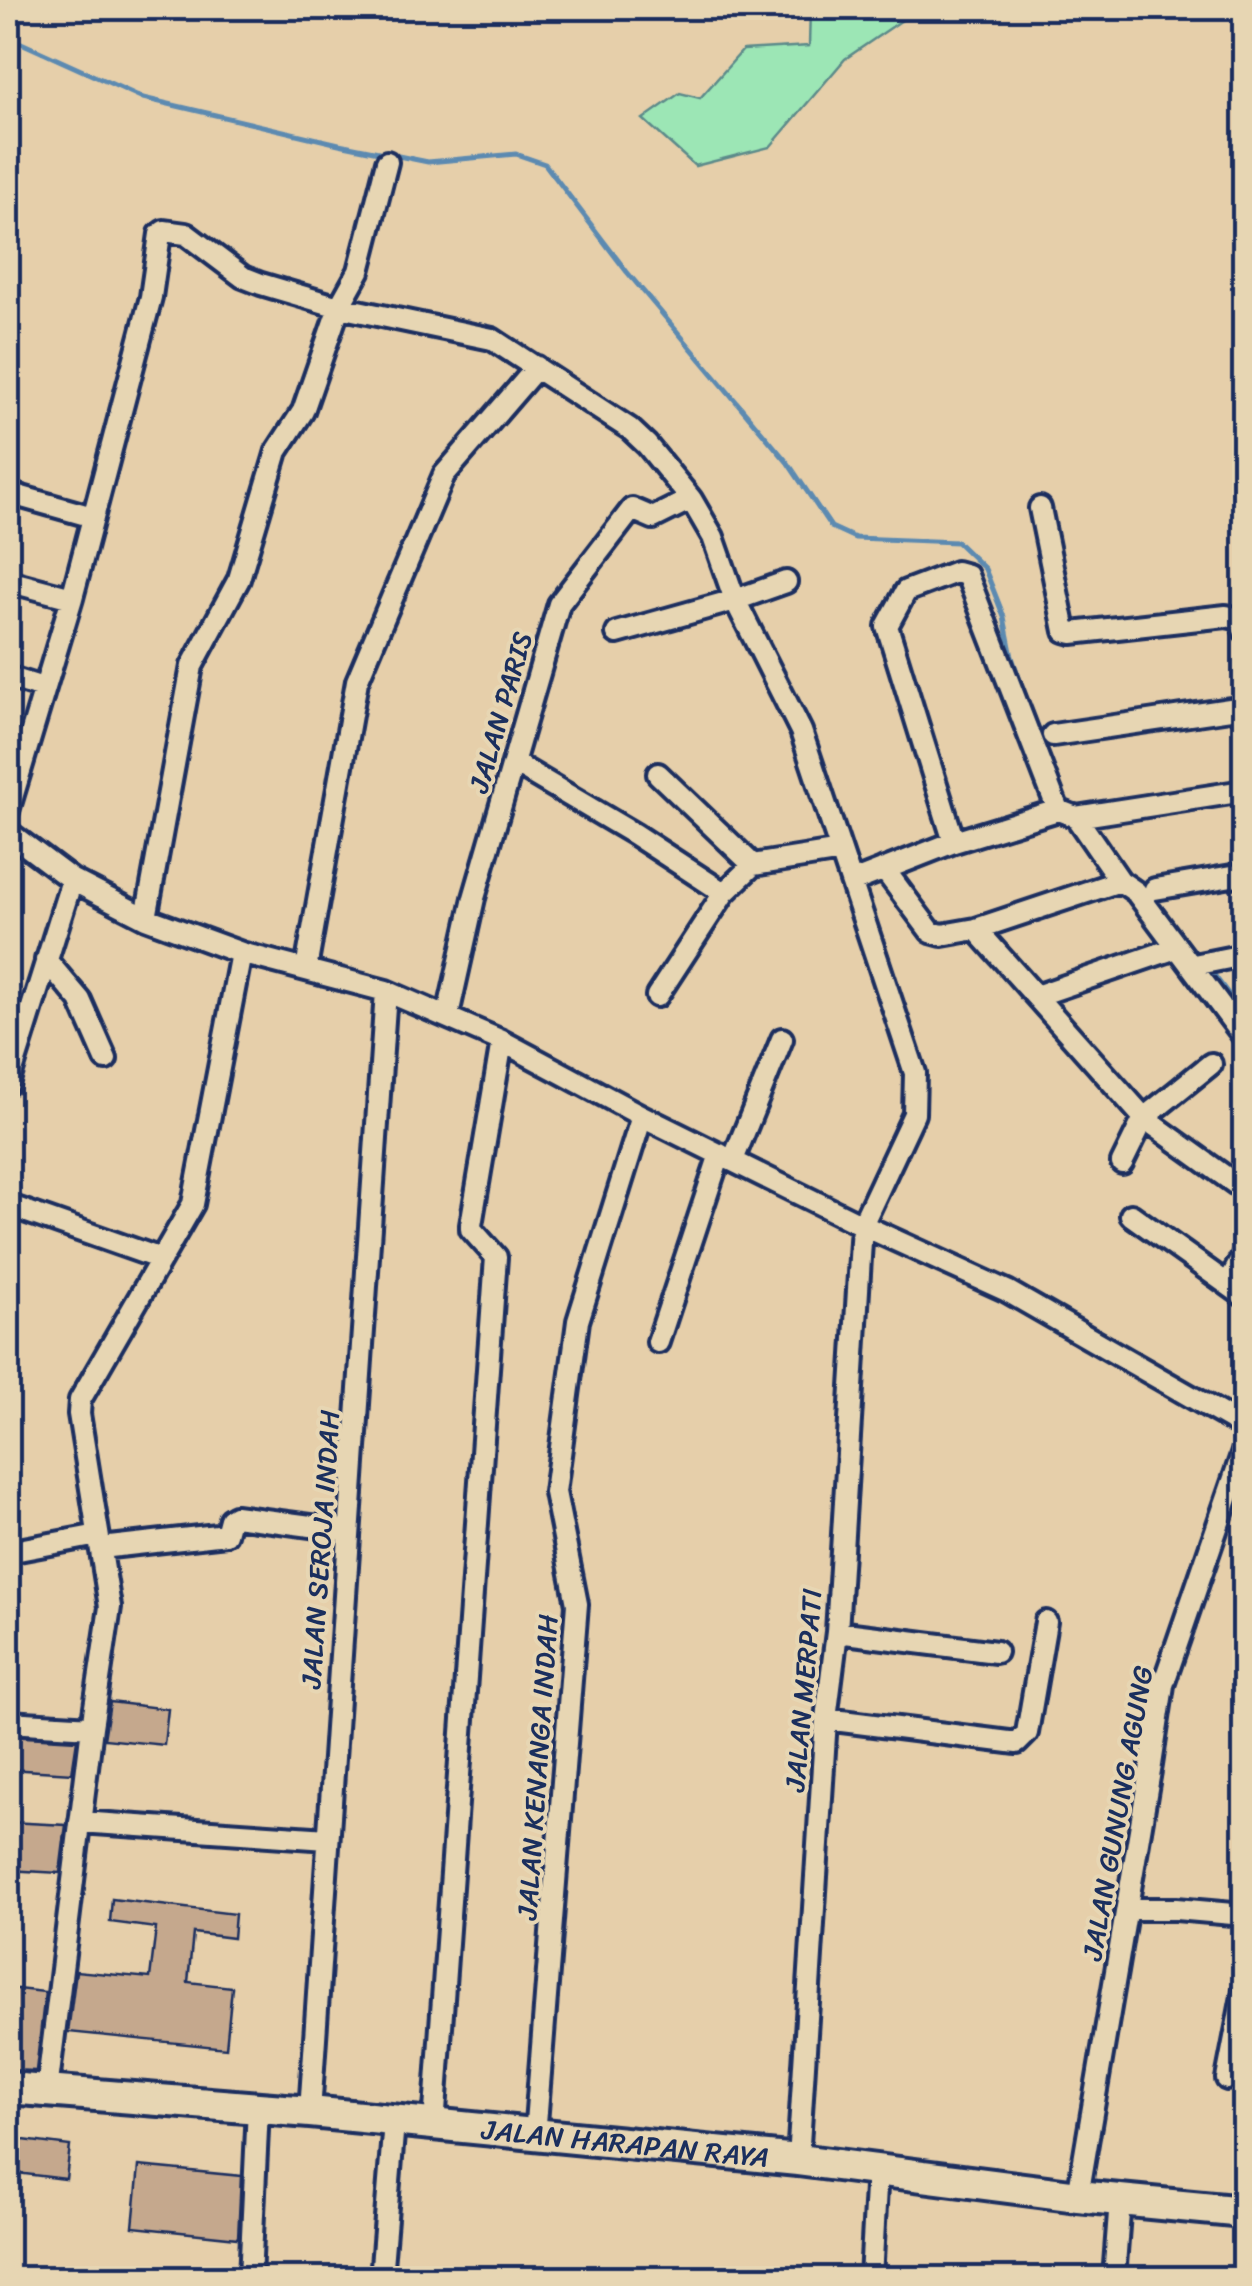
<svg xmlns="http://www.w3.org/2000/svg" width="1252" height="2286" font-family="Sriracha,sans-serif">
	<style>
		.green { fill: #9ce6b5; stroke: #5c8a8a; stroke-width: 2.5 }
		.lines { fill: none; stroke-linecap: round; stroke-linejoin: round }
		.stream { stroke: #5c8ab1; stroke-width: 5 }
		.building { fill: #c5a88d; stroke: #1b2f5e; stroke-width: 2.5 }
		.minor-casing { stroke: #1b2f5e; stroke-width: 28 }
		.primary-casing { stroke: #1b2f5e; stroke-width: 38 }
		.minor { stroke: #e7d6b3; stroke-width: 20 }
		.primary { stroke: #e7d6b3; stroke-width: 30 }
		.labels { text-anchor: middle; stroke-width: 8; stroke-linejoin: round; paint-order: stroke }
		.street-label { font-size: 28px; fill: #1b2f5e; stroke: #e7d6b3 }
	</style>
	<rect width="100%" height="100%" fill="#e6cfaa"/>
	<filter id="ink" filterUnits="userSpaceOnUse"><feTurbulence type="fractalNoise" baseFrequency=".01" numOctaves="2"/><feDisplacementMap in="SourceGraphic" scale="20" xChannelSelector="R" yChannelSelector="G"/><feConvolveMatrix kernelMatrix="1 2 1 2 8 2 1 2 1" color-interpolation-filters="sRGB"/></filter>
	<g filter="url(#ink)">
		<path class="green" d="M810 8H914L911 14 845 59 770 147 695 166 643 119 680 93 700 98 743 50 809 46Z"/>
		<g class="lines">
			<path class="stream" d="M8 37 143 98 339 144 428 162 516 154 545 164 627 272 788 463 831 527 855 538 957 542 985 569 1004 617 1012 657 1033 719
				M1211 971 1244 1015"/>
		</g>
		<path class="building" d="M110 1702 168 1709 164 1745 104 1739Z
			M8 1736 77 1740 72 1773 8 1769Z
			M8 1822 66 1825 60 1873 8 1870Z
			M112 1899 235 1914 233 1938 193 1933 188 1982 232 1987 226 2048 68 2032 76 1971 150 1978 156 1928 110 1922Z
			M8 1988 45 1992 36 2071 8 2070Z
			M8 2138 70 2146 66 2179 8 2172Z
			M139 2166 241 2176 238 2238 133 2227Z"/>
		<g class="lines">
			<g class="minor-casing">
				<path id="minor" d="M8 493 93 517
					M1040 508 1065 631 1072 633 1226 616 1241 619 1244 630
					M8 581 72 598
					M617 633 735 600 786 582
					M8 677 43 688
					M1053 735 1244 707
					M514 763 634 834 724 893
					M658 774 753 865
					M8 811 72 598 151 297 160 234 164 231 186 234 243 277 261 284 339 307 492 339 630 429 647 445 691 499 713 537 735 600 801 731 915 1073 914 1114 862 1225 837 1632 826 1719 798 2160
					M1076 817 1120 881 1136 892 1244 1037
					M8 832 72 880 146 918 241 953 386 991 502 1041 642 1116 862 1225 1007 1291 1244 1427
					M954 842 887 626 906 591 956 572 967 575 1058 810
					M884 869 931 932 942 935 976 929 1144 1118 1244 1190
					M852 882 954 842 1058 810 1076 817 1244 791
					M1155 889 1244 874
					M146 918 192 666 239 579 277 451 303 411 339 307 359 271 387 162
					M976 929 1120 881
					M46 960 80 1000 106 1059
					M1194 965 1244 955
					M306 969 357 681 444 475 537 367
					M657 996 724 893 753 865 841 851
					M1036 996 1176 948
					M448 1015 474 898 559 604 632 509 653 518 691 499
					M8 1084 72 880
					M733 1160 782 1039
					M1122 1163 1144 1118 1211 1064
					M16 1208 161 1259
					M1131 1215 1244 1296
					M1228 1284 1244 1254
					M658 1342 720 1154
					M101 1548 226 1534 230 1519 235 1516 349 1531
					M8 1552 98 1535
					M837 1632 996 1652
					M826 1719 1017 1743 1027 1733 1046 1622
					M8 1722 92 1727
					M80 1822 328 1839
					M1127 1909H1176L1244 1915
					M1227 2079 1244 1991
					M47 2091 92 1727 110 1607 79 1414 80 1400 193 1204 241 953
					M310 2112 386 991
					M434 2125 496 1257 471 1229V1225L502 1041
					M535 2136 577 1604 555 1492 578 1321 642 1116
					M1078 2196 1151 1765 1163 1685 1244 1449
					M250 2278 258 2108
					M381 2278 394 2122
					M871 2278 877 2169
					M1114 2278 1120 2200"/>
			</g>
			<g class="primary-casing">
				<g id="primary">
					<path id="s1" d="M8 2088 310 2112 798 2160 1078 2196 1244 2212"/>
				</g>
			</g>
			<use href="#minor" class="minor"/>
			<use href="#primary" class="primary"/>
		</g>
	</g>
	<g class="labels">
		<g class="street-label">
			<text transform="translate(500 712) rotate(-74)" y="10">JALAN PARIS</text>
			<text transform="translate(320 1549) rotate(-86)" y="10">JALAN SEROJA INDAH</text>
			<text transform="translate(803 1690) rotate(-85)" y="10">JALAN MERPATI</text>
			<text transform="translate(537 1767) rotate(-86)" y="10">JALAN KENANGA INDAH</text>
			<text transform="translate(1117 1813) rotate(-80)" y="10">JALAN GUNUNG AGUNG</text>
			<text dy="10" stroke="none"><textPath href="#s1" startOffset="620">JALAN HARAPAN RAYA</textPath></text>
		</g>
	</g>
	<rect width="1252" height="2286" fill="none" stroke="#e7d6b3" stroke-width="40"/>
	<rect x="20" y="20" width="1212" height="2246" fill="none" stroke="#1b2f5e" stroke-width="4" filter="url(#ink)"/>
</svg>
